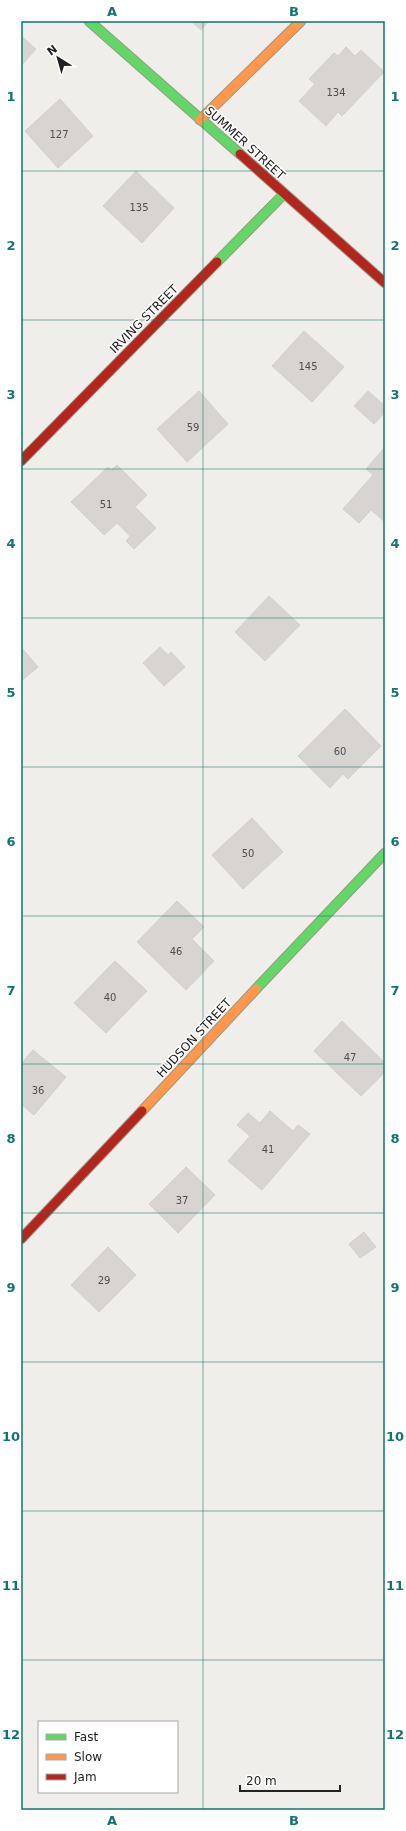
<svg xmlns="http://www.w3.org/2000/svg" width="406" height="1831" font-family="'DejaVu Sans',sans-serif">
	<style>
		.building { fill: #d7d4d2; stroke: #d3d0cc }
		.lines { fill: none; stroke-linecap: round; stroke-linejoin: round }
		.fast-casing { stroke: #999a82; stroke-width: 11 }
		.slow-casing { stroke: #999a82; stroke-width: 11 }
		.jam-casing { stroke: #999a82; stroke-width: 11 }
		.fast { stroke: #63d668; stroke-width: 9 }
		.slow { stroke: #ff974d; stroke-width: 9 }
		.jam { stroke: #b3261e; stroke-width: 9 }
		.grid { fill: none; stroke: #0f766e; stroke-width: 1; stroke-opacity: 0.55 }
		.labels { text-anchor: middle; stroke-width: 3; stroke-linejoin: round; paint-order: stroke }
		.number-label { font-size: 10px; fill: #4f4e4e }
		.street-label { font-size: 12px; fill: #222; stroke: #fff }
		.neatline { fill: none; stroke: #0f766e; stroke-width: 1.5 }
		.grid-label { font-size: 13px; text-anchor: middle; font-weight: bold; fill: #0f766e }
	</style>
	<rect width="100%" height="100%" fill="#f0eeeb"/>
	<path class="building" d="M191 21H209L201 30Z
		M21 36 36 49 21 66Z
		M346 47 355 56 361 50 384 72 342 116 338 112 326 126 299 101 315 84 309 79 334 53 338 56Z
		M60 99 93 136 58 168 25 131Z
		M136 171 174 208 142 243 103 206Z
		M304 331 344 367 312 402 272 366Z
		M199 391 228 424 187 462 157 429Z
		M368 391 385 406V412L374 424 354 406Z
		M385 447V522L371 510 359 523 343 509 373 475 366 469Z
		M117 465 147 495 135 507 156 528 134 549 126 541 130 536 117 523 104 535 71 502 108 467 111 470Z
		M269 596 300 625 265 661 235 632Z
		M21 647 38 667 21 681Z
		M160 647 168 655 171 652 185 667 164 686 143 663Z
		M345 709 381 746 348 779 343 774 330 788 298 756Z
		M252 818 283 852 243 889 212 855Z
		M177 901 204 927 192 939 214 961 186 990 137 942Z
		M115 961 147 991 106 1033 74 1003Z
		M342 1021 385 1063V1072L361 1096 314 1051Z
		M33 1050 66 1077 34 1115 21 1104V1064Z
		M270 1111 293 1131 298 1125 310 1134 262 1190 228 1161 250 1136 237 1125 248 1113 260 1123Z
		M186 1167 215 1195 178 1233 149 1204Z
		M364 1232 376 1247 360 1258 349 1244Z
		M108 1247 136 1275 99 1312 71 1285Z"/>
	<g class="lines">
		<g class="fast-casing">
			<path id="fast" d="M89 21 240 154
				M217 262 284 194
				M256 989 385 853"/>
		</g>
		<g class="slow-casing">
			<path id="slow" d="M200 120 301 21
				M142 1111 256 989"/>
		</g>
		<g class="jam-casing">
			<path id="jam" d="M240 154 385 283
				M21 461 217 262
				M21 1239 142 1111"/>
		</g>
		<use href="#fast" class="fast"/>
		<use href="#slow" class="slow"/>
		<use href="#jam" class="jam"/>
	</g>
	<path class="grid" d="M203 21V1810M21 171H385M21 320H385M21 469H385M21 618H385M21 767H385M21 916H385M21 1064H385M21 1213H385M21 1362H385M21 1511H385M21 1660H385"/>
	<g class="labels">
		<g class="number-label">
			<text x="336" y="96">134</text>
			<text x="59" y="138">127</text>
			<text x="139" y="211">135</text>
			<text x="308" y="370">145</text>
			<text x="193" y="431">59</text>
			<text x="106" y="508">51</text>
			<text x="340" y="755">60</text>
			<text x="248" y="857">50</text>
			<text x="176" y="955">46</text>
			<text x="110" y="1001">40</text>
			<text x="350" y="1061">47</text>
			<text x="38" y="1094">36</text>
			<text x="268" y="1153">41</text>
			<text x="182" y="1204">37</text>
			<text x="104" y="1284">29</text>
		</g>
		<g class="street-label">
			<text transform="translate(245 143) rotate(42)" y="4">SUMMER STREET</text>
			<text transform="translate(144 319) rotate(-45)" y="4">IRVING STREET</text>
			<text transform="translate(194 1038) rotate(-47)" y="4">HUDSON STREET</text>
		</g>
	</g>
	<rect width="406" height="1831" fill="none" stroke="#ffffff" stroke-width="44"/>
	<rect x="38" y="1721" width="140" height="72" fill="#ffffff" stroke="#a7a7a7"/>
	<rect x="46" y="1734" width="20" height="6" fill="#63d668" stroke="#a7a7a7"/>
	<text x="74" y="1741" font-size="12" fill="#222222">Fast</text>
	<rect x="46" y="1754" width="20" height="6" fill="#ff974d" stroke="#a7a7a7"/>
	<text x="74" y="1761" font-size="12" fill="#222222">Slow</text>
	<rect x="46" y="1774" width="20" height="6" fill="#b3261e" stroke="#a7a7a7"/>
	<text x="74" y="1781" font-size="12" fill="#222222">Jam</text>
	<g transform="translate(58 58) rotate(323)" stroke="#ffffff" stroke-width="3" paint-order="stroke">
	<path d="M0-3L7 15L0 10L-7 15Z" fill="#222222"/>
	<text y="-6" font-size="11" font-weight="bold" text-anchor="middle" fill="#222222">N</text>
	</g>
	<path d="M240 1785v6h100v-6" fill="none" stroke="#222222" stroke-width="2"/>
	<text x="246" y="1785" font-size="12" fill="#222222" stroke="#ffffff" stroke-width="3" paint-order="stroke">20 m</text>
	<rect x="22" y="22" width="362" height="1787" class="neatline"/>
	<g class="grid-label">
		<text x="112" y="16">A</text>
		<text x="294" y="16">B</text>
		<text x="11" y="101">1</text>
		<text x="395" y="101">1</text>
		<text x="11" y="250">2</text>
		<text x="395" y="250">2</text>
		<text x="11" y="399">3</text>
		<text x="395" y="399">3</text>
		<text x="11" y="548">4</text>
		<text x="395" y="548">4</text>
		<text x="11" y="697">5</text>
		<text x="395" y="697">5</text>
		<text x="11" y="846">6</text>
		<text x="395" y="846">6</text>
		<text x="11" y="995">7</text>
		<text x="395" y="995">7</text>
		<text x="11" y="1143">8</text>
		<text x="395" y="1143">8</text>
		<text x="11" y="1292">9</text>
		<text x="395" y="1292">9</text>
		<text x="11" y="1441">10</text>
		<text x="395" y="1441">10</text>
		<text x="11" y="1590">11</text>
		<text x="395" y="1590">11</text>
		<text x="11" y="1739">12</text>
		<text x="395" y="1739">12</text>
		<text x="112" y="1825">A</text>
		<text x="294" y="1825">B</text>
	</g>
</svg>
